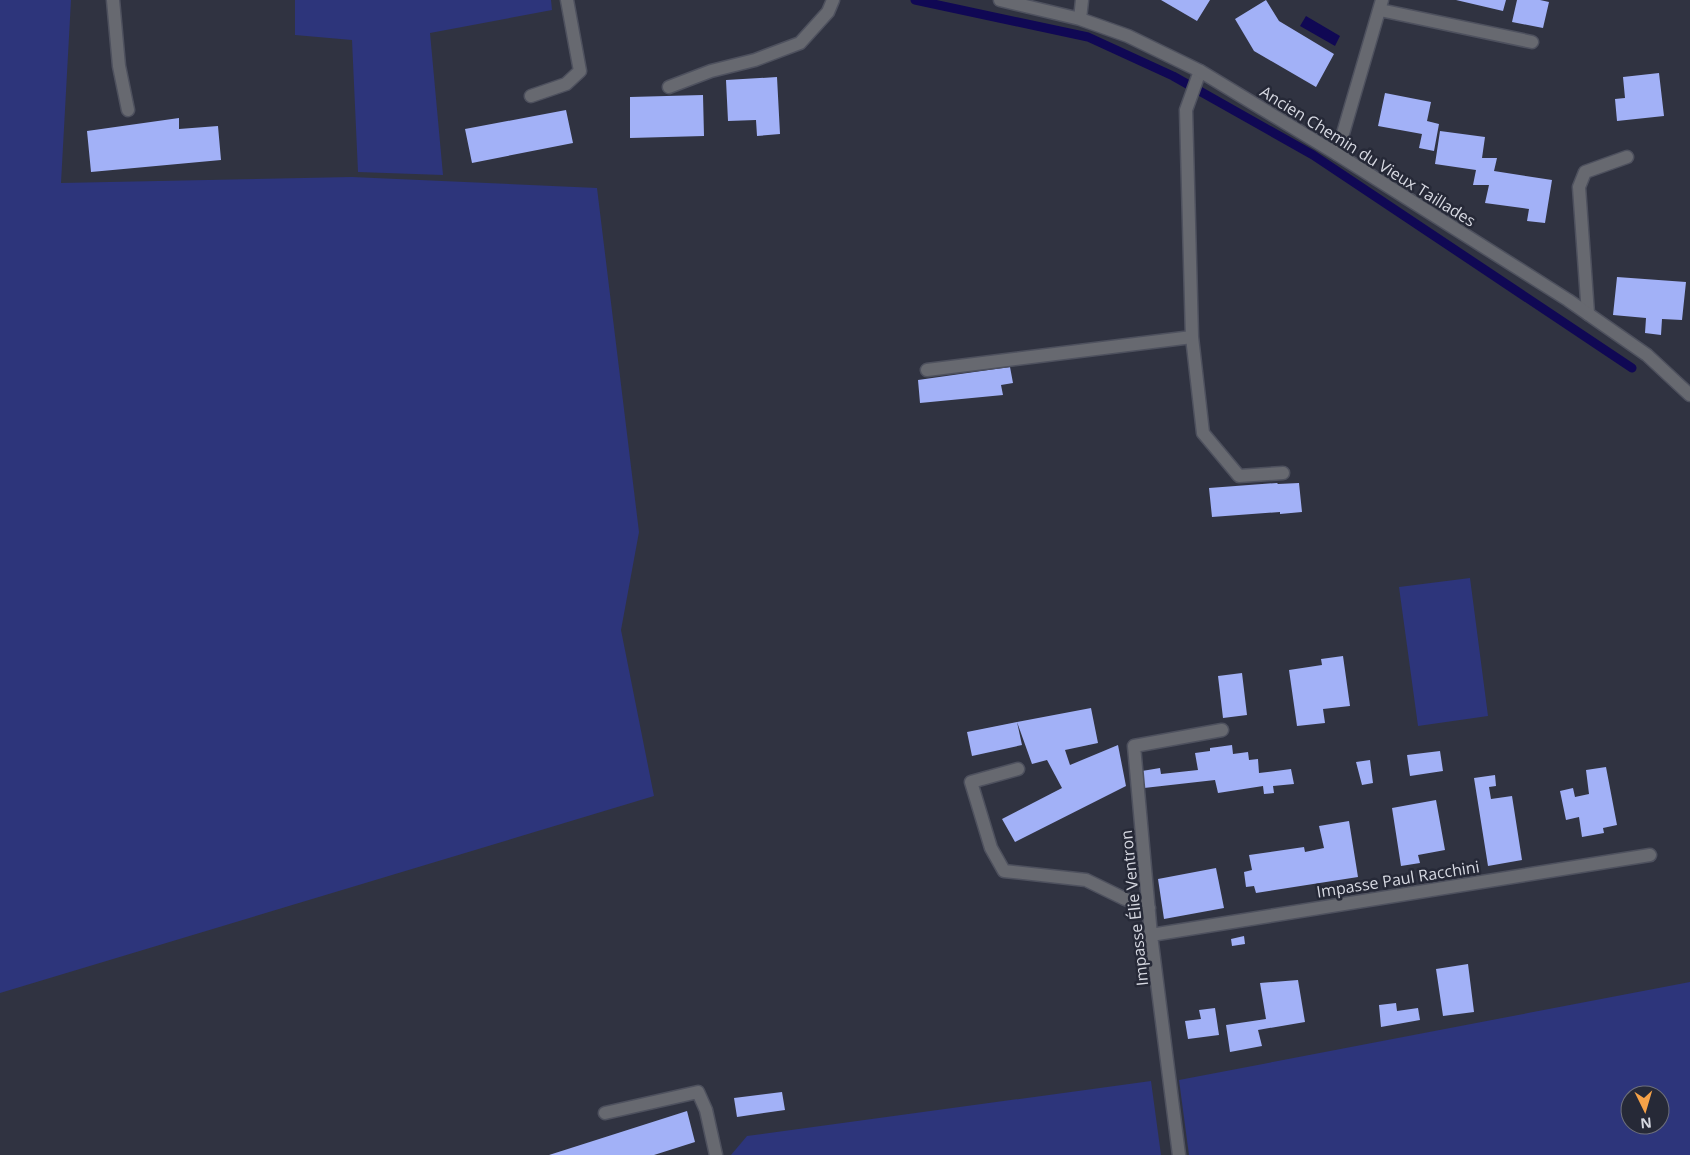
<svg xmlns="http://www.w3.org/2000/svg" width="1690" height="1155" font-family="'Open Sans',sans-serif">
	<style>
		.green { fill: #2d357b; fill-rule: evenodd }
		.water { fill: #100854 }
		.lines { fill: none; stroke-linecap: round; stroke-linejoin: round }
		.stream { stroke: #100854; stroke-width: 9 }
		.building { fill: #a2b1f7 }
		.lane-casing { stroke: #4e515e; stroke-width: 15 }
		.street-casing { stroke: #4e515e; stroke-width: 15 }
		.lane { stroke: #676970; stroke-width: 12 }
		.street { stroke: #676970; stroke-width: 12 }
		.labels { text-anchor: middle; stroke-width: 5; stroke-linejoin: round; paint-order: stroke }
		.street-label { font-size: 16px; fill: #d7d9e2; stroke: #262937 }
	</style>
	<rect width="100%" height="100%" fill="#303341"/>
	<path class="green" d="M0 0H71L61 183 352 177 597 188 639 532 621 630 654 796 0 993Z
		M295 0H551L552 10 430 33 443 175 358 172 352 40 295 35Z
		M1470 578 1488 716 1418 726 1399 587Z
		M1690 982V1155H1189L1179 1080ZM1630 1095H1660V1125H1630Z
		M1151 1081 1161 1155H731L747 1136Z"/>
	<path class="water" d="M1306 16 1340 36 1335 46 1300 26Z"/>
	<g class="lines">
		<path class="stream" d="M915 0 1088 37 1173 76 1313 155 1632 368"/>
	</g>
	<path class="building" d="M1161 0H1210L1197 21Z
		M1266 0 1279 21 1334 54 1316 87 1254 51 1235 19Z
		M1456 0H1506L1503 11Z
		M1517 0H1540L1549 2 1543 28 1512 22Z
		M1659 73 1664 116 1617 121 1615 99 1625 98 1623 77Z
		M777 77 780 134 757 136 756 120 728 121 726 80Z
		M1385 93 1431 102 1427 121 1439 124 1434 151 1419 148 1422 134 1378 126Z
		M703 95 704 136 630 138V97Z
		M566 110 573 143 472 163 465 129Z
		M179 118V129L218 126 221 160 91 172 87 131Z
		M1440 131 1485 137 1482 158H1497L1494 171 1552 180 1545 223 1527 221 1529 209 1485 203 1489 185H1473L1476 170 1435 164Z
		M1617 277 1686 282 1682 320 1662 319 1661 335 1645 333 1646 318 1613 315Z
		M1010 367 1013 383 1001 385 1003 395 920 403 918 380Z
		M1277 483 1278 484 1299 483 1302 512 1280 514V512L1212 517 1209 488Z
		M1343 656 1350 706 1323 709 1325 723 1297 726 1289 670 1322 665 1321 659Z
		M1242 673 1247 715 1223 718 1218 676Z
		M1091 708 1098 743 1065 750 1070 765 1118 745 1126 786 1015 842 1002 819 1062 788 1047 760 1032 764 1017 722Z
		M1017 722 1022 745 972 756 967 732Z
		M1232 745 1233 754 1248 752 1249 760 1258 759 1259 773 1291 769 1294 784 1273 786 1274 793 1264 794 1263 786 1218 793 1215 780 1144 788 1142 771 1160 768 1161 774 1198 770 1195 753 1210 751V748Z
		M1440 751 1443 771 1410 776 1407 755Z
		M1370 760 1373 783 1362 785 1356 762Z
		M1606 767 1617 825 1603 828 1604 833 1582 837 1579 817 1566 820 1560 791 1573 788 1575 797 1589 794 1586 770Z
		M1495 775 1496 786 1489 787 1491 799 1512 796 1522 860 1488 866 1474 778Z
		M1436 800 1445 850 1418 855 1420 863 1401 866 1392 808Z
		M1349 821 1358 877 1256 893 1254 886 1246 887 1244 872 1252 870 1249 855 1304 847 1305 852 1324 848 1319 826Z
		M1216 868 1224 908 1164 919 1158 879Z
		M1244 936 1245 944 1232 946 1231 939Z
		M1468 964 1474 1012 1443 1016 1436 969Z
		M1298 980 1305 1022 1258 1030 1262 1046 1230 1052 1226 1025 1266 1019 1260 983Z
		M1396 1003 1397 1011 1418 1008 1420 1020 1381 1027 1379 1005Z
		M1215 1008 1219 1035 1188 1039 1185 1021 1201 1019 1199 1010Z
		M782 1092 785 1110 737 1117 734 1098Z
		M687 1111 695 1142 654 1155H549Z"/>
	<g class="lines">
		<g class="lane-casing">
			<path id="lane" d="M113 0 119 66 128 110
				M1380 10 1532 42
				M1200 71 1186 110 1192 337 1203 433 1239 476 1283 473
				M669 87 711 71 755 60 800 43 828 12 833 0
				M531 96 566 84 580 71 567 0
				M1337 154 1382 0
				M1588 314 1579 187 1585 172 1627 157
				M927 370 1192 337
				M1018 769 971 782 991 848 1004 871 1086 880 1125 899 1149 908
				M1151 935 1650 855
				M605 1113 698 1092 706 1110 716 1155
				M1179 1155 1151 935 1134 746 1222 730"/>
		</g>
		<g class="street-casing">
			<path id="street" d="M1000 0 1080 19 1128 36 1200 71 1337 154 1568 300 1647 355 1690 395
				M1080 19 1082 0"/>
		</g>
		<use href="#lane" class="lane"/>
		<use href="#street" class="street"/>
	</g>
	<g class="labels">
		<g class="street-label">
			<text transform="translate(1368 156) rotate(32)" y="6">Ancien Chemin du Vieux Taillades</text>
			<text transform="translate(1398 879) rotate(-9)" y="6">Impasse Paul Racchini</text>
			<text transform="translate(1134 908) rotate(-96)" y="6">Impasse Élie Ventron</text>
		</g>
	</g>
	<g transform="translate(1645 1110) rotate(175)"><circle r="24" fill="#262937" stroke="#6d6f7b"/>
	<path d="M0-4L9 19L0 12L-9 19Z" fill="#f6a248"/>
	<text y="-8" font-size="14" font-weight="bold" text-anchor="middle" fill="#d7d9e2">N</text>
	</g>
</svg>
